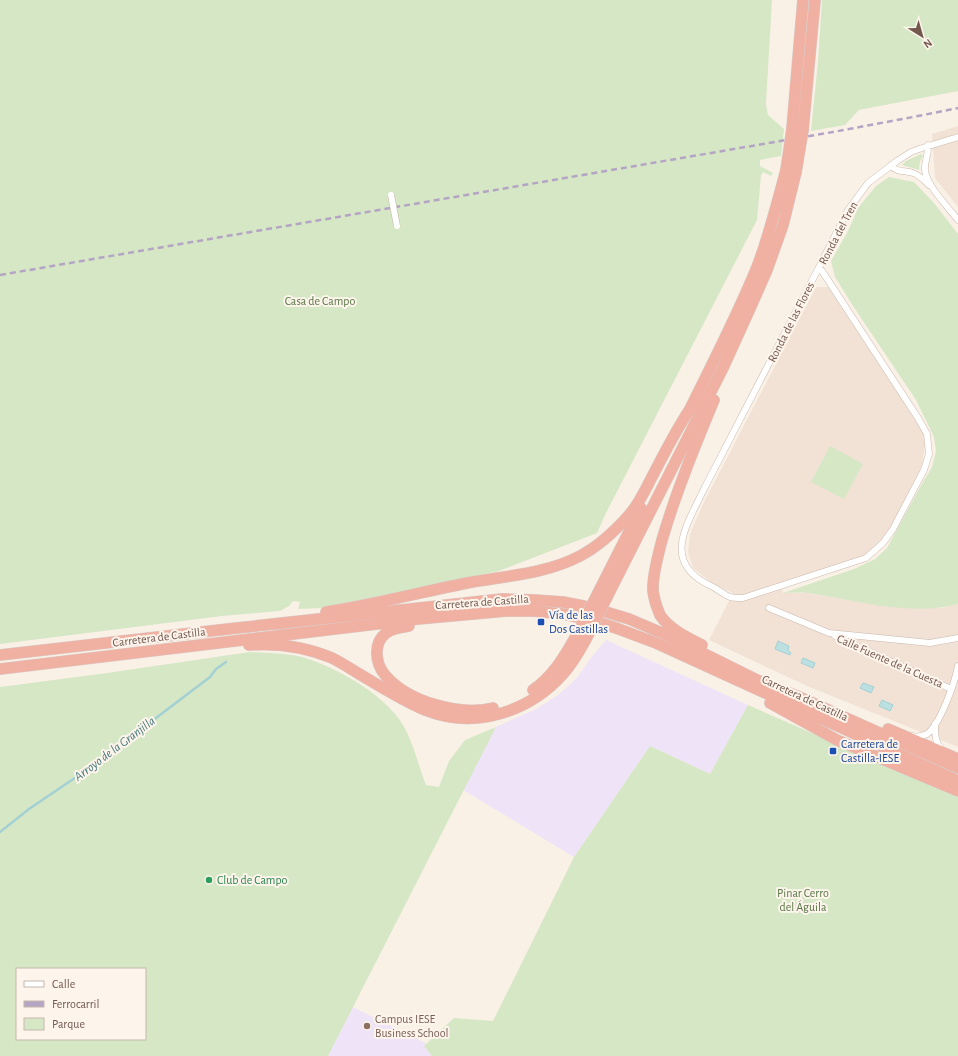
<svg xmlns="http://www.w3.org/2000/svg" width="958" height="1056" font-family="'Alegreya Sans',sans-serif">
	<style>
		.residential { fill: #f1e2d5 }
		.education { fill: #eee3f7 }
		.green { fill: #d6e7c6; fill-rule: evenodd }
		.water { fill: #bce0e2; stroke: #a3d0d3 }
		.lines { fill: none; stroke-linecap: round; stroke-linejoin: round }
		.stream { stroke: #a3d0d3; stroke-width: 2.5 }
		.street-casing { stroke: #cbb8ad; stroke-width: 7 }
		.highway-casing { stroke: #d8d0cd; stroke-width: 12 }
		.street { stroke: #fff; stroke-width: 6 }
		.highway { stroke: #f0b0a2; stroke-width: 11 }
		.rail { stroke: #b3a5c3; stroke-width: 2.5; stroke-dasharray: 6 4; stroke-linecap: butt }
		.street-bridge-casing { stroke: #cbb8ad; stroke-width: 7; stroke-linecap: butt }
		.highway-bridge-casing { stroke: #d8d0cd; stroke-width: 12; stroke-linecap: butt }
		.street-bridge { stroke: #fff; stroke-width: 6 }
		.highway-bridge { stroke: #f0b0a2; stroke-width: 11 }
		.transit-dot { fill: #1a4fb4; stroke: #fdf5ec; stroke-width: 1.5 }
		.leisure-dot { fill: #2e9e5b; stroke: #fdf5ec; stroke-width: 1.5 }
		.education-dot { fill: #8d6e63; stroke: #fdf5ec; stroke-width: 1.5 }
		.labels { text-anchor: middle; stroke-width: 4; stroke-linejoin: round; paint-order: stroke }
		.street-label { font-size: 12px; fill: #72574d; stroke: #fdf5ec }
		.park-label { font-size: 12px; fill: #587746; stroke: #fdf5ec }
		.transit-label { font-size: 12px; fill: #164399; stroke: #fdf5ec; text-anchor: start }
		.leisure-label { font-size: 12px; fill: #27864d; stroke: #fdf5ec; text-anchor: start }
		.education-label { font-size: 12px; fill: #785e54; stroke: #fdf5ec; text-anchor: start }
		.water-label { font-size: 13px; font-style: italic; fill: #45787c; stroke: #fdf5ec }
	</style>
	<rect width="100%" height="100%" fill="#faf1e6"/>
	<path class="residential" d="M958 126V207L935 178 932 134Z
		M816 287H828L888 377 923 433 925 445 922 465 892 526 875 547 862 557 781 584 783 593H807L885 606 942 608 958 604V747L807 686 709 640 733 593 713 584 693 568 688 552 690 534 703 504Z"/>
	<path class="education" d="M606 640 748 705 710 774 650 746 574 857 463 790 496 727 536 709 558 695 576 679 593 655Z
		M353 1007 427 1044 424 1046 432 1056H328Z"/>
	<path class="green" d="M0 0H772L766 104 768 115 784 129 781 156 760 160V166L773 173 771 176 763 172 761 176 757 220 606 513 597 533 499 571 322 608 298 609 300 602 293 601 289 606 280 611 222 616 0 644Z
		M822 0H958V91L859 110 845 125 811 131 818 62Z
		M921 154 923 156 920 161 919 170 902 165 906 161Z
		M889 177 914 182 934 203 958 234V604C910 617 856 600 808 593 800 592 791 593 783 593L854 569 875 559 887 548 919 489 932 467 936 451 934 437 916 400 853 306 835 277 831 261 848 231 858 208 876 186Z
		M830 446 863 464 844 499 811 482Z
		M250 652C265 653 283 653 298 656 332 664 386 695 403 725 414 744 418 765 426 785L439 787 449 761 465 740 496 727 328 1056H0V687L107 673ZM17 969H145V1039H17Z
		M748 705 958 797V1056H432L424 1046 454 1018 493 1021 574 857 650 746 710 774Z"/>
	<path class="water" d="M778 641 789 646 788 650 791 653 790 655 775 649Z
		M803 658 815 663 813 668 801 663Z
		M863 683 874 687 871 693 860 688Z
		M882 700 893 705 890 711 879 706Z"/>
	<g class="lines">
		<path class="stream" d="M0 832 29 809 94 765 210 677 216 669 226 662"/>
		<g class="street-casing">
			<path id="street" d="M928 145C929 154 924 162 925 170 926 185 949 208 958 220
				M891 165C896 173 905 170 913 173 919 175 924 180 929 185
				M818 269 822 271 918 418 927 434 929 454 924 470 893 529 883 543 866 558 743 598C739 598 734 598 730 597 724 595 718 589 711 586 660 562 687 525 705 487L818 269 848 210 868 183 897 161 911 152 922 148 958 137
				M769 608 829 633 930 643 958 638
				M835 636 951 689
				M935 724C935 735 935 742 942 750
				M912 736C916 737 923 736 927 734 940 725 955 682 958 666"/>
		</g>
		<g class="highway-casing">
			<path id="highway" d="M792 129 803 0
				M803 130 815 0
				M598 593 641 508
				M607 597 723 368 748 313 767 270 783 225 796 172
				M326 612C372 605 417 593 462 584 501 576 544 575 580 556 599 546 616 530 630 514 640 502 646 488 653 475 665 452 676 430 690 409 713 362 737 316 757 267 769 236 777 203 786 170
				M409 626C402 627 391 629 386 633 373 643 375 663 385 675 408 702 459 716 493 708
				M249 645C277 643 306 647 332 658 340 662 348 667 356 672 378 685 401 700 425 710 474 730 529 712 563 674 572 664 579 652 585 641
				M702 645C688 638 669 629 660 615 657 608 654 599 653 591 652 577 658 555 662 540 676 492 695 446 714 400
				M0 655 228 629 502 599 534 600 563 602 593 608 629 619 662 633 763 683 797 696 958 768
				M0 669 418 619 506 611H534L563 614 588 619 616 628 656 643 958 781
				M533 690C553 676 565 656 576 636
				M770 703 837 740 958 791
				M888 729 958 759"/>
		</g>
		<use href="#street" class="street"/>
		<use href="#highway" class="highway"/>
		<path class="rail" d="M0 275 833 132 913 117 958 108"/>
		<g class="street-bridge-casing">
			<path id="street-bridge" d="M391 195 397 226"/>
		</g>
		<g class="highway-bridge-casing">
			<path id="highway-bridge" d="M786 170 792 129
				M796 172 803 130
				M576 636 598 593
				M585 641 607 597"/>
		</g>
		<use href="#street-bridge" class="street-bridge"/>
		<use href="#highway-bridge" class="highway-bridge"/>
	</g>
	<g class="transit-dot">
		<rect x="537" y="618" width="8" height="8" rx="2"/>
		<rect x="829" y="747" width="8" height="8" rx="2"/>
	</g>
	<circle class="leisure-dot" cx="209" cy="880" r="4"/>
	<circle class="education-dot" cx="367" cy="1026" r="4"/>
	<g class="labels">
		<g class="street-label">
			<text transform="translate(838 233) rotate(-62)" y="4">Ronda del Tren</text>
			<text transform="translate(791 322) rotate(-63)" y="4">Ronda de las Flores</text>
			<text transform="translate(482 602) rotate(-4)" y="4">Carretera de Castilla</text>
			<text transform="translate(159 637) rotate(-7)" y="4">Carretera de Castilla</text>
			<text transform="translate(890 661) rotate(24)" y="4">Calle Fuente de la Cuesta</text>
			<text transform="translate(805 698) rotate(25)" y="4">Carretera de Castilla</text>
		</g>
		<g class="park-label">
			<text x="320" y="305">Casa de Campo</text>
			<text x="803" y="897">Pinar Cerro<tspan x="803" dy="14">del Águila</tspan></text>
		</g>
		<g class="transit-label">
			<text x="549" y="619">Vía de las<tspan x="549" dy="14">Dos Castillas</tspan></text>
			<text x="841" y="748">Carretera de<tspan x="841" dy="14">Castilla-IESE</tspan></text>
		</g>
		<g class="leisure-label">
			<text x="217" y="884">Club de Campo</text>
		</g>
		<g class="education-label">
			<text x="375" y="1023">Campus IESE<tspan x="375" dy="14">Business School</tspan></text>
		</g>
		<g class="water-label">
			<text transform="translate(114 748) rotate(-37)" y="5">Arroyo de la Granjilla</text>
		</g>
	</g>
	<rect x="16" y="968" width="130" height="72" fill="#fdf5ec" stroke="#c5b6ac"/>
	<rect x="24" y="981" width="20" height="6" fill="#ffffff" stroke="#c5b6ac"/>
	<text x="52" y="988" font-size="12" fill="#72574d">Calle</text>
	<rect x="24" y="1001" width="20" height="6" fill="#b3a5c3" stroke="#c5b6ac"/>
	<text x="52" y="1008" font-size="12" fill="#72574d">Ferrocarril</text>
	<rect x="24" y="1018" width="20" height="12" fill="#d6e7c6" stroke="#c5b6ac"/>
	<text x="52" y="1028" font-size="12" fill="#72574d">Parque</text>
	<g transform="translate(922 36) rotate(143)" stroke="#fdf5ec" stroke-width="3" paint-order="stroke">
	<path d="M0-3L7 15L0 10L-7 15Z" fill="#72574d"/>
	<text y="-6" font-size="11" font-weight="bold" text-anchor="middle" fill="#72574d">N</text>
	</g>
</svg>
